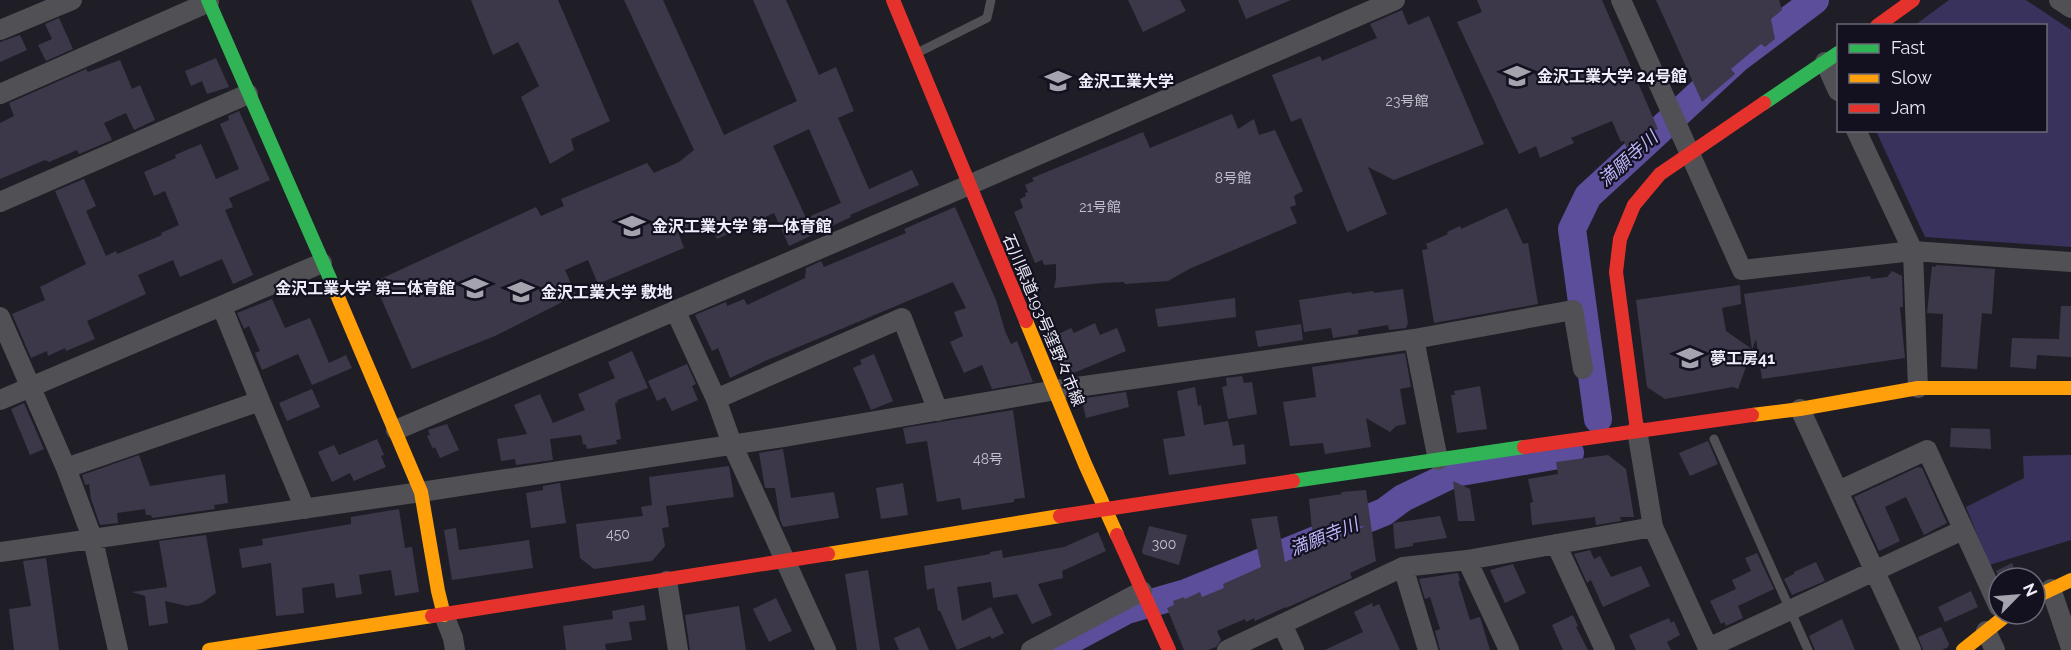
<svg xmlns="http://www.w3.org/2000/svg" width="2071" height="650" font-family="Raleway,'Noto Sans JP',sans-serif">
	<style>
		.green { fill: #39325c }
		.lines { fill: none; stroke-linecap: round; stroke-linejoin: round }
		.river { stroke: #5c4e9a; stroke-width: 28 }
		.building { fill: #3c384a; fill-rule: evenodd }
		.lane { stroke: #515055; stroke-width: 9 }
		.street { stroke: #515055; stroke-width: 20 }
		.fast { stroke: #30b455; stroke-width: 14 }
		.slow { stroke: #ff9f0a; stroke-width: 14 }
		.jam { stroke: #e5322d; stroke-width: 14 }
		.labels { text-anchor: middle; stroke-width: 4.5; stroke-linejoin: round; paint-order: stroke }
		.number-label { font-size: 14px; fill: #c1bfcc }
		.poi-label { font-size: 16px; font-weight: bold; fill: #edecf8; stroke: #131120; text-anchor: start }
		.street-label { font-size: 16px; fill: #edecf8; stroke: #131120 }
		.water-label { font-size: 18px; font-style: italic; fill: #bdb6f9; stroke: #131120 }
	</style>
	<rect width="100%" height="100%" fill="#1f1e26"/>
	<path class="green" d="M1949 0H2026L2071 30V247L1925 237 1876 131 2046 130V26L1915 25Z
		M2071 455V540L1989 565 1966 507 2024 478 2023 456Z"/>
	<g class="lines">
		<path class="river" d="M1598 419 1572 229 1588 196 1738 58 1815 0
			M1052 650 1127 610 1186 593 1384 512 1403 498 1455 473 1570 453"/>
	</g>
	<path class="building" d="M471 0H558L610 121 571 139 574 150 550 164 521 97 539 86 526 58 518 42 493 55Z
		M624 0H663L724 135 797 101 753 0H786L819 75 836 67 854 111 838 118 869 189 912 170 919 185 850 215 851 217 789 246 774 213 717 239 707 219 678 232 684 248 598 284 588 260 565 270 576 295 495 336 412 369 374 282 536 207 541 216 564 206 561 199 647 163 654 173 679 162 694 150ZM809 129 841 203 806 218 773 146Z
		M1128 0H1180L1186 11 1143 32Z
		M1238 0H1291L1246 19Z
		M1477 0H1602L1658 129 1647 134 1651 142 1628 152 1624 141 1621 142 1612 121 1571 138 1574 143 1540 158 1536 146 1519 154 1457 22 1482 12Z
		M1656 0H1779L1782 10 1771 19 1775 39 1765 47 1761 44 1731 69 1735 74 1702 102Z
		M1402 10 1408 25 1429 16 1484 144 1394 180 1368 167 1387 214 1347 232 1301 118 1291 122 1272 75 1320 56 1322 61 1377 38 1370 24Z
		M59 18 73 49 46 61 38 45 52 39 45 24Z
		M20 35 27 50 0 62V42Z
		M216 58 229 87 207 94 202 81 191 86 185 71Z
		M120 60 132 89 140 85 155 120 134 130 126 113 104 123 112 140 79 154 77 150 49 162 45 160 0 179V123L14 116 9 103 86 69 88 72Z
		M239 111 270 180 229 198 233 207 225 210 253 275 233 284 222 259 180 277 173 260 138 275 146 294 87 321 95 339 66 351 65 348 48 356 47 351 31 358 12 314 45 300 40 287 86 264 55 191 84 179 96 206 86 211 106 256 116 251 117 254 162 235 161 233 179 225 165 191 154 196 144 172 176 158 175 155 201 144 216 179 239 169 220 124 229 120 228 116Z
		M1232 114 1238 129 1254 119 1259 135 1275 130 1303 191 1294 196 1296 205 1290 207 1297 223 1189 269 1168 281 1125 284 1124 282 1102 283 1054 288 1056 279V264L1044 265 1042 260 1035 263 1014 212 1023 208 1020 199 1026 196 1025 193 1028 192 1025 185 1034 181 1032 178 1143 132 1150 148Z
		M955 207 996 300 1005 331 1011 344 1017 341 1033 382 992 389 982 365 964 373 950 342 963 336 954 312 966 308 953 282 765 361 730 378 718 348 712 351 695 315 726 302 727 306 744 299 747 305 805 278 806 268 821 261 824 267 906 233 904 229Z
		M1507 208 1523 244 1528 243 1538 304 1434 323 1422 250 1428 249 1426 244 1448 234 1447 232 1460 226 1461 229Z
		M1936 265 1995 269 1992 314 1982 313 1977 369 1941 367 1943 314 1927 313 1932 266 1936 267Z
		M1892 271 1902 276 1903 307H1900L1905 358 1762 379 1756 339 1738 389 1733 387 1665 399 1647 387 1636 300 1740 285 1741 304 1722 308 1726 331 1752 349 1744 294 1870 276 1871 279 1887 277Z
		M1403 289 1408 323 1406 328 1389 330 1388 325 1358 330V334L1333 338 1331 328 1304 332 1299 300 1351 292 1352 294 1373 291 1374 293Z
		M1235 298 1236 317 1158 327 1155 309Z
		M272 299 285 328 310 318 329 363 346 355 352 368 312 385 298 354 262 370 255 353 260 351 249 326 244 329 237 313Z
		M2061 306H2071V357L2037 355 2036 369 2010 367 2012 338 2059 339Z
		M1095 323 1100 335 1117 328 1126 351 1069 375 1053 337 1071 328 1074 333Z
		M1301 324 1303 340 1258 347 1255 331Z
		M632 351 648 388 617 400 618 402 615 403 621 439 616 440 617 444 587 449 586 445 583 444 581 435 550 439 553 460 516 465 515 459 501 461 497 439 527 434 514 405 540 394 553 423 585 410 578 394 615 378 608 362Z
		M1405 353 1411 387 1400 389 1406 424 1396 426 1390 432 1366 418 1371 447 1325 454 1323 443 1290 446 1283 402 1316 397 1312 367Z
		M874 354 893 401 871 410 853 368 862 364 860 360Z
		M687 364 696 384 692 386 698 400 672 411 665 397 657 401 648 381Z
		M1242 376 1244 383 1252 382 1257 414 1228 419 1222 387 1227 386 1226 378Z
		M1480 386 1487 429 1457 433 1451 395H1455L1454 391Z
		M1195 387 1198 406 1201 405 1204 425 1228 421 1233 446 1244 444 1246 464 1169 475 1163 439 1185 436 1177 391Z
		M312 389 320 407 287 421 279 403Z
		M1126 392 1129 407 1086 418 1083 405 1086 398Z
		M24 403 44 449 30 455 11 409Z
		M1013 410 1025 498 1014 499V502L962 510 960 498 937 502 927 441 906 444 903 428Z
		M447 424 459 450 440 458 435 447 433 449 427 436 430 435 428 430Z
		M1951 428 1990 429 1991 449 1950 447Z
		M377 439 384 455 381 456 386 467 354 481 350 473 332 482 318 452 334 445 339 455Z
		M1708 441 1718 464 1690 476 1679 453Z
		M783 449 791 498 834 492 839 518 783 527 780 520 775 488H765L759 453Z
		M139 455 150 486 225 474 228 503 214 505 215 509 152 518 151 515H146L145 509 117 513 118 523 100 525 91 499 89 484 85 485 82 475Z
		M1608 455 1626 469 1634 517H1620L1621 521 1596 525 1595 517 1532 525 1530 503 1533 502 1528 479 1558 474 1556 462Z
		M729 466 734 497 666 506 669 527 662 528 665 546 652 561 594 569 580 558 576 524 643 516 641 507 652 505 649 477Z
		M1918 467 1922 468 1947 523 1924 535 1906 497 1885 507 1900 541 1879 551 1854 497Z
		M1453 481 1470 489 1475 521H1458Z
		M560 483 566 523 531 528 526 493 543 490V486Z
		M903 483 908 515 881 519 876 488Z
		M1366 490 1376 561 1350 573 1352 578 1286 608V607L1255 621 1254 618 1246 622 1245 619 1217 631 1221 640 1216 647 1208 650H1184L1167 608 1174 605 1173 601 1184 597 1185 599 1200 592 1202 597 1224 588 1223 584 1261 567 1251 519 1277 516 1285 562 1365 526 1312 530 1309 499 1342 494 1341 492Z
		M399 509 405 548 412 547 419 592 395 596 391 570 359 575 362 594 336 598 334 583 302 588 304 613 276 616 271 563 242 568 239 549 263 545 262 539 351 524V517Z
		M1440 516 1447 538 1413 543V546L1395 549 1393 523Z
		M1149 526 1187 535 1179 565 1143 554 1142 551Z
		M456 528 459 550 529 540 533 568 452 580 444 530Z
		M1098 532 1106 551 1062 571 1063 578 1038 584 1052 615 1032 624 1017 594 993 598 991 582 957 587 962 621 991 607 1004 633 992 639 990 636 957 650 940 611H938L934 588 927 590 924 566 990 554V552L1002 550 1003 558 1064 547Z
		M206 535 216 593 202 603 187 606 165 601 168 623 149 626 145 596 132 592 167 587 159 541Z
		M1590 550 1594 559 1600 556 1611 577 1641 566 1650 586 1603 607 1591 580 1587 583 1574 554Z
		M1757 553 1774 589 1738 606 1743 618 1726 626 1724 622 1721 624 1710 601 1736 589 1732 580 1751 571 1745 558Z
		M46 558 59 650H14L9 609 31 606 23 561Z
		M1816 562 1825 581 1792 595 1784 579 1794 574V572Z
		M2012 563 2018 578H1999L1996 571Z
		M1513 564 1526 593 1505 603 1490 570Z
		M868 570 880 650H857L845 574Z
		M1458 573 1460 581H1458L1470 620 1480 617 1490 650H1440L1435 631 1440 629 1430 597 1425 599 1419 579Z
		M1971 591 1978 607 1945 622 1938 607Z
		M776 598 792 631 769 642 753 609Z
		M1372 603 1373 607 1379 604 1400 650H1325L1363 632 1354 612Z
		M644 605 646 620 629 622 632 640 605 644 606 650H566L563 626 613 619 612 611Z
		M739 606 746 650H690L685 615Z
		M1573 615 1578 626 1576 627 1588 650H1563L1552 625Z
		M1669 618 1671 623 1674 621 1680 635 1667 642 1671 650H1636L1629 635Z
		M1842 619 1855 650H1815L1809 636Z
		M919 627 929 650H899L894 638Z
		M1941 627 1949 644 1948 647 1942 650H1923L1918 637Z"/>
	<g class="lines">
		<path class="lane" d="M917 53 987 18 991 0
			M1714 439 1808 650"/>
		<path class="street" d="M1621 0 1742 270 1913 251 2071 262
			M2059 0 2071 8
			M0 30 72 0
			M1825 62 1838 91
			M0 94 209 2
			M1856 130 1913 251 1918 388
			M0 202 248 94
			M222 307 260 401
			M675 310 716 399 732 444 826 650
			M0 317 66 468 93 540 118 650
			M1414 339 1573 310 1583 369
			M716 399 902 318 938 411
			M0 400 322 263
			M1800 409 1911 650
			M396 430 969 185 1395 0
			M1637 430 1653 527 1709 650
			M66 468 260 401 305 509
			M1838 491 1927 450 1999 607
			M1556 544 1605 650
			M0 552 421 492 783 437 1056 390 1414 339 1438 460
			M1467 560 1509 650
			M1403 567 1428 650
			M667 581 678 650
			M2051 589 2071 648
			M444 615 453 638 455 650
			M1282 624 1294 650
			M1986 631 1995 650
			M1708 648 1963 530
			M1031 650 1142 591
			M1227 650 1403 567 1467 560 1653 527"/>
		<path class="fast" d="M208 0 335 290
			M1764 103 1838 53
			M1293 481 1524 447"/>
		<path class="slow" d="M335 290 421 492 438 591 444 615
			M1026 321 1085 464 1117 535
			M1752 415 1800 409 1918 388H2071
			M828 554 1060 516
			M2035 597 2071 580
			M209 650 432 616
			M1963 650 2008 614"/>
		<path class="jam" d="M893 0 1026 321
			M1877 26 1913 0
			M1637 430 1616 272 1620 239 1634 205 1660 174 1764 103
			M1524 447 1752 415
			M1060 516 1293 481
			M1117 535 1169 650
			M432 616 828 554"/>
	</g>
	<defs>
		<g id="university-bare" transform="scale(2.07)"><path d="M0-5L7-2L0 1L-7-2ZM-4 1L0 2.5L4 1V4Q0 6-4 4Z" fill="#a5a4ae" stroke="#131120" stroke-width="2.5" paint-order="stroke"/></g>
	</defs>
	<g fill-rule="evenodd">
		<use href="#university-bare" x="1517" y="76"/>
		<use href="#university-bare" x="1058" y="81"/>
		<use href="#university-bare" x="632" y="226"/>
		<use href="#university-bare" x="475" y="288"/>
		<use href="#university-bare" x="521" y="292"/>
		<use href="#university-bare" x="1690" y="358"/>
	</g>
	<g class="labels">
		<g class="number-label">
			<text x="1407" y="106">23号館</text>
			<text x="1233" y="183">8号館</text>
			<text x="1100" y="212">21号館</text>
			<text x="988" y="464">48号</text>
			<text x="618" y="539">450</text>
			<text x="1164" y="549">300</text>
		</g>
		<g class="poi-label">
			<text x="1537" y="82">金沢工業大学 24号館</text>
			<text x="1078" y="87">金沢工業大学</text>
			<text x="652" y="232">金沢工業大学 第一体育館</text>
			<text x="455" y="294" text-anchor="end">金沢工業大学 第二体育館</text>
			<text x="541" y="298">金沢工業大学 敷地</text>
			<text x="1710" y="364">夢工房41</text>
		</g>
		<g class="street-label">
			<text transform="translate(1044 320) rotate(67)" y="6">石川県道193号窪野々市線</text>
		</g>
		<g class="water-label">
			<text transform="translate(1628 159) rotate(-42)" y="6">満願寺川</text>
			<text transform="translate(1324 537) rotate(-22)" y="6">満願寺川</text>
		</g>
	</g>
	<rect x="1837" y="24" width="210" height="108" fill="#131120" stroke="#6a6976" stroke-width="1.5"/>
	<rect x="1849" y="44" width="30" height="9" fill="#30b455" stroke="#6a6976" stroke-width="1.5"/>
	<text x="1891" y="54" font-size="18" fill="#edecf8">Fast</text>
	<rect x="1849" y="74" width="30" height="9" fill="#ff9f0a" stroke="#6a6976" stroke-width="1.5"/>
	<text x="1891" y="84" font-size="18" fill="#edecf8">Slow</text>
	<rect x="1849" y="104" width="30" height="9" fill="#e5322d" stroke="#6a6976" stroke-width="1.5"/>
	<text x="1891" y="114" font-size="18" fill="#edecf8">Jam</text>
	<g transform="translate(2017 596) rotate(65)"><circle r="28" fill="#131120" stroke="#6a6976" stroke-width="1.5"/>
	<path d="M0-4.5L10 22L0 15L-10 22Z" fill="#a5a4ae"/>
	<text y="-9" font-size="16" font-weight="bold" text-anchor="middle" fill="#edecf8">N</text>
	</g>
</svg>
